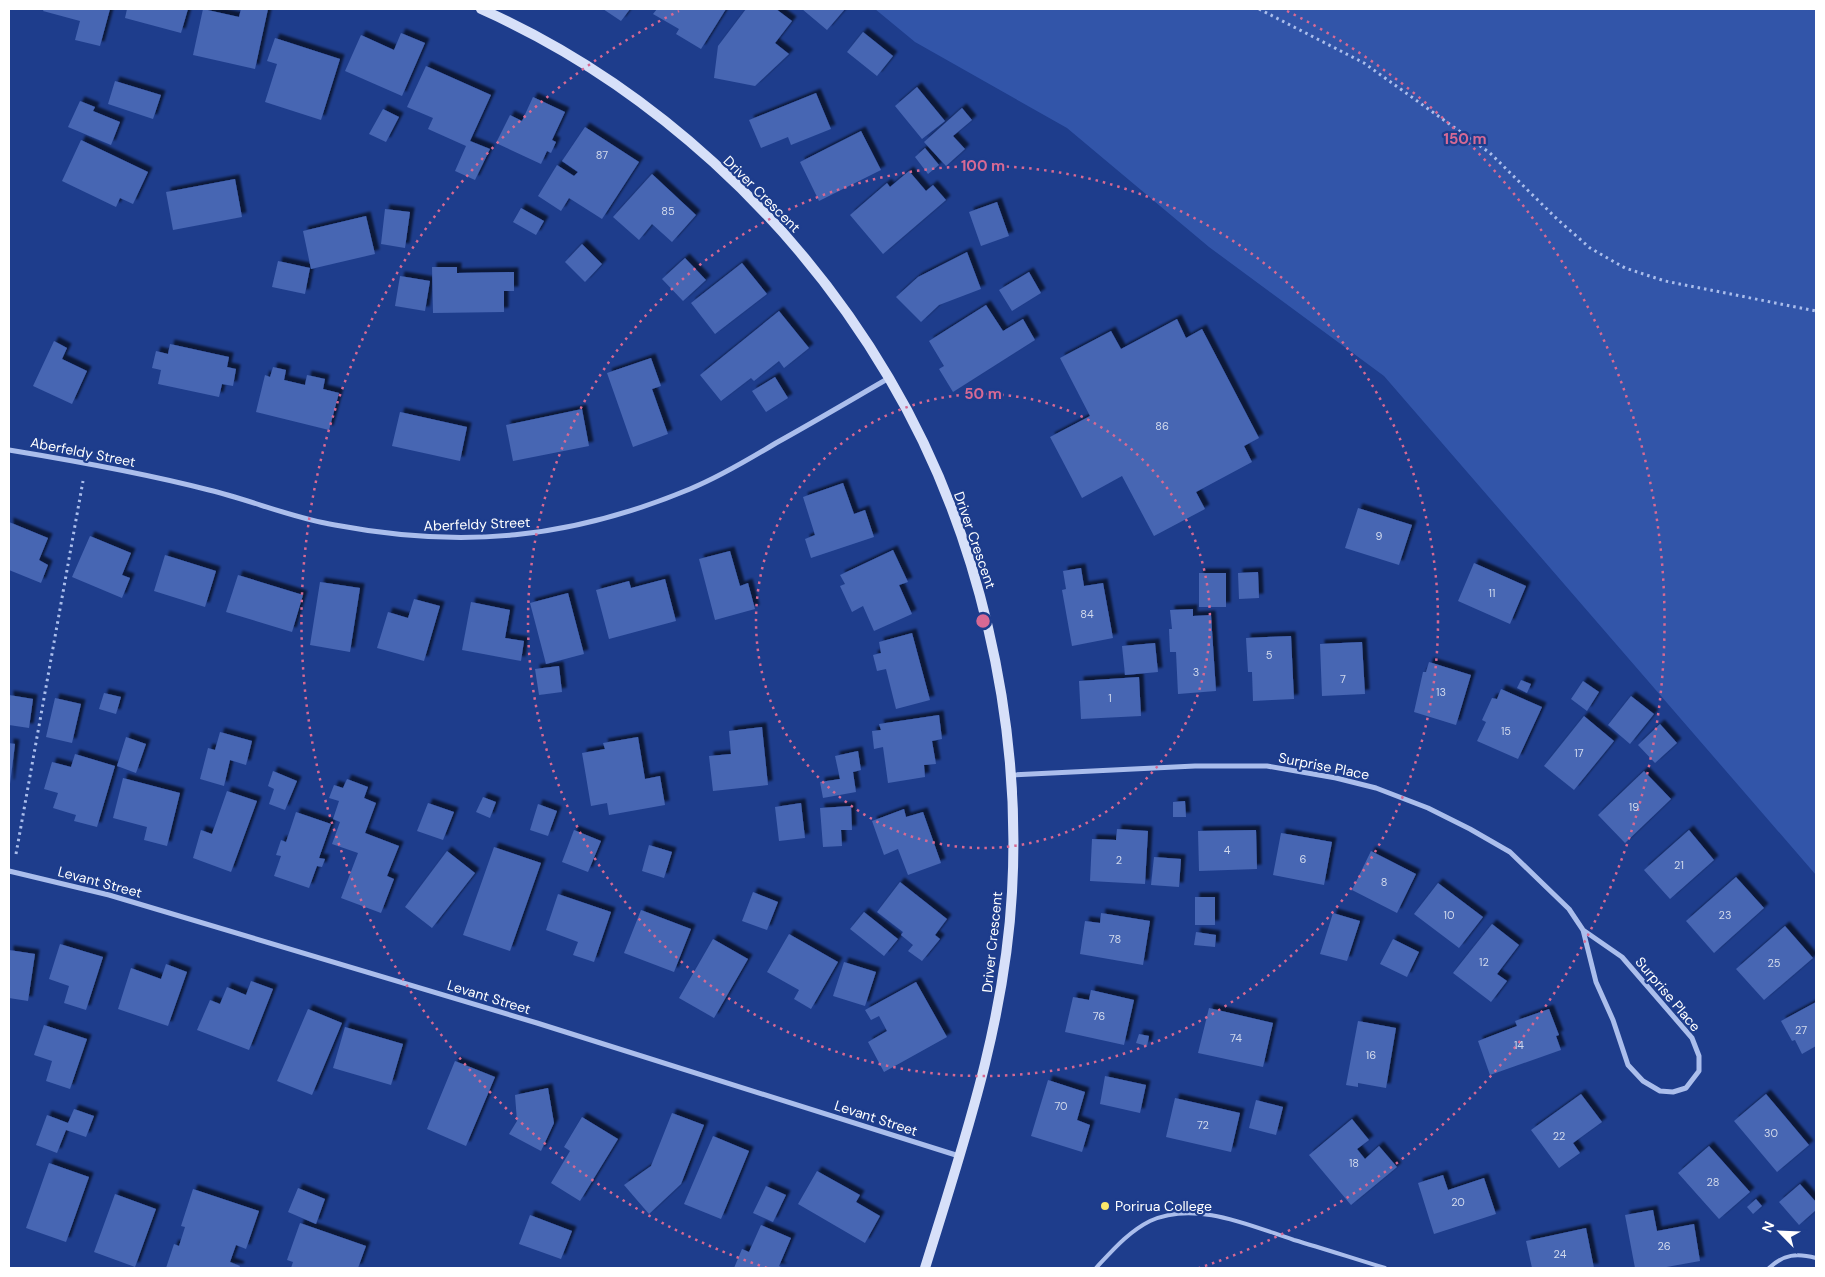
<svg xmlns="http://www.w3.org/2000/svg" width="1825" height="1277" font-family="'DM Sans',sans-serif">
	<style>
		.green { fill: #3255a9 }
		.building { fill: #4766b3; filter: url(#shadow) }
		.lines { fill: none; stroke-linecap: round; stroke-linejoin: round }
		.path { stroke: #abbeec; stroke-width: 3; stroke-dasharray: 2.5 4; stroke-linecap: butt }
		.lane { stroke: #abbeec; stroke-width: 4 }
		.street { stroke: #abbeec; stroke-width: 5 }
		.secondary { stroke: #d7e0f9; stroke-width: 10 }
		.ring { fill: none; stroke: #d76994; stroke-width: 2.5; stroke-dasharray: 2.5 5 }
		.poi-dot { fill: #fbe86a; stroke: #1e3d8c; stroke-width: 2 }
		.labels { text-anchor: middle; stroke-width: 4.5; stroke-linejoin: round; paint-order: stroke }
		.number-label { font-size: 11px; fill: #d1d9ec }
		.street-label { font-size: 14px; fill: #fff; stroke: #1e3d8c }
		.poi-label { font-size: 14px; fill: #fff; stroke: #1e3d8c; text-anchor: start }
		.centre { fill: #d76994; stroke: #1e3d8c; stroke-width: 2.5 }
		.ring-label { font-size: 15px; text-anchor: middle; font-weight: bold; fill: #d76994; stroke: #1e3d8c; stroke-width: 4.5; stroke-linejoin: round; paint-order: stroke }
	</style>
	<defs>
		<filter id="shadow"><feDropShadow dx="4.5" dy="-4.5" stdDeviation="1" flood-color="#0009"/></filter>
	</defs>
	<rect width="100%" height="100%" fill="#1e3d8c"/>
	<path class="green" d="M875 9H1816V875L1384 376 1209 247 1067 128 915 42Z"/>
	<path class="building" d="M44 9H110L100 46 75 40 80 21 43 11Z
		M127 9H188L181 33 125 18Z
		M203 9 239 17 241 9H268L255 69 193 55Z
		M603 9H630L621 21Z
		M657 9H726L701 49 676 34 679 29 653 14Z
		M746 9H776L792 21 775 43 789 54 755 86 714 78 718 46Z
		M802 9H845L827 30Z
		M863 32 893 56 877 76 847 52Z
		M401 33 425 43 402 96 345 71 361 35 394 50Z
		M275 38 340 59 321 120 265 102 277 64 267 61Z
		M426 66 491 95 470 141 490 149 475 180 455 171 466 146 428 129 433 118 407 107Z
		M115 81 161 95 153 119 108 104Z
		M917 87 945 121 922 139 895 106Z
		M816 93 831 129 791 145 788 137 761 148 749 120Z
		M533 97 565 112 552 140 556 142 551 153 547 151 541 164 496 143 510 115 522 121Z
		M80 101 95 107 93 111 120 122 111 145 68 127Z
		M962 108 972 120 953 136 965 149 946 166 924 142Z
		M383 109 399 117 386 142 369 134Z
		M585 127 639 162 602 219 569 198 561 211 538 196 557 165 574 176 578 172 562 161Z
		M861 131 881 170 819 201 800 162Z
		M81 140 148 172 133 204 120 198 116 207 62 181Z
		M925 148 939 165 928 174 915 157Z
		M909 171 926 191 933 185 946 200 883 254 850 215 887 183 890 187Z
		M652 174 696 215 672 242 652 224 639 240 613 217Z
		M235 179 242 217 173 230 166 192Z
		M997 202 1009 236 981 246 969 212Z
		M521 208 544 221 536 235 513 222Z
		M385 209 410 212 405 248 381 244Z
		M366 216 375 254 311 269 303 231Z
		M582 244 602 264 585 282 565 262Z
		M967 252 981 289 939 305 921 322 896 297 918 277Z
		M685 258 706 280 683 301 662 279Z
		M278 261 310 268 305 294 272 287Z
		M742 263 767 294 715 334 691 303Z
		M432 267H457V273L514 272V291H504V312L433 313Z
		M1029 272 1041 293 1012 311 999 290Z
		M400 276 430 281 425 311 395 306Z
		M986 305 1003 331 1023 319 1035 340 953 392 939 369 944 366 929 341Z
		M779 311 809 348 784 368 779 361 754 381 751 378 721 401 700 375Z
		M1177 319 1186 338 1202 329 1259 438 1244 446 1252 462 1196 492 1205 509 1154 536 1122 476 1082 498 1050 437 1090 416 1060 358 1111 331 1121 349Z
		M54 341 67 348 62 359 87 371 72 404 33 386Z
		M170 344 229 357 227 367 236 369 233 386 222 384 219 397 158 384 161 370 152 368 156 351 168 354Z
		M651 358 661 386 652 389 668 434 633 447 607 373Z
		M273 367 286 370 284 380 305 385 307 375 325 379 323 389 339 393 329 430 256 412 265 375 270 377Z
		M775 377 788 398 766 412 752 391Z
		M582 409 589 446 513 461 506 425Z
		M400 412 467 427 460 461 392 446Z
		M843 483 854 514 865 510 874 537 811 558 805 539 815 535 803 497Z
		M1358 508 1412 525 1399 565 1345 548Z
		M9 522 48 538 39 560 48 565 41 583 9 570Z
		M90 536 131 553 122 575 130 578 122 598 72 577Z
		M893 550 908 582 899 585 912 614 874 631 863 606 852 612 840 586 845 584 840 575Z
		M730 551 740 586 748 583 755 609 715 620 699 559Z
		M165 555 216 571 205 607 154 591Z
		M1474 563 1526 586 1510 624 1458 601Z
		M1081 568 1084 586 1103 583 1113 638 1072 646 1062 590 1066 589 1063 571Z
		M1258 572 1259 598 1239 599 1238 573Z
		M1199 573H1226V607H1199Z
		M238 575 303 595 292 632 226 612Z
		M665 579 676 621 609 639 596 590 629 581 631 588Z
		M320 582 360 588 350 652 310 645Z
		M568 593 584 654 546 664 530 603Z
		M414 599 440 606 424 661 377 648 388 612 408 618Z
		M471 602 510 610 505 638 524 641 521 661 462 650Z
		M1193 609V616L1211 615 1216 691 1178 694 1176 652H1170L1169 629H1172L1170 610Z
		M912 633 930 700 896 709 886 669 877 671 873 655 881 653 879 642Z
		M1291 636 1294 699 1253 701 1252 672H1248L1246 638Z
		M1362 642 1365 694 1322 696 1320 644Z
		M1155 643 1158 672 1125 675 1122 646Z
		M1429 662 1471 675 1456 725 1414 712 1423 672H1426Z
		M559 666 562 692 539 695 535 669Z
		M1139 677 1141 716 1081 719 1079 681Z
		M1521 680 1531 684 1527 693 1517 688Z
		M1583 681 1599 692 1587 711 1571 699Z
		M1501 689 1542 707 1518 759 1477 741 1486 722 1482 720 1492 698 1497 699Z
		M104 693 121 697 116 714 99 709Z
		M9 695 33 699 29 728 9 725Z
		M1631 696 1654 714 1630 744 1608 725Z
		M55 698 81 704 72 743 46 737Z
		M939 715 942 739 932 741 936 764 924 765 925 777 888 783 883 747 874 749 872 731 881 730 879 724Z
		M1584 716 1614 741 1574 790 1544 766Z
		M1660 724 1677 743 1655 763 1638 745Z
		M762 727 768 785 713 791 709 756 731 754 729 731Z
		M220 732 252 741 246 765 230 760 224 786 200 779 208 748 215 750Z
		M126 737 146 744 136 773 117 766Z
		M638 737 645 779 660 776 665 805 609 815 607 803 591 806 582 753 605 749 603 743Z
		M9 743 15 744 10 784H9Z
		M858 751 861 770 853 772 856 792 823 798 820 782 840 779 835 756Z
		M75 754 115 766 97 827 74 821 76 815 53 808 58 793 44 789 52 762 71 767Z
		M273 771 297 781 285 810 269 804 274 789 268 786Z
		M1644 771 1671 799 1625 843 1598 815Z
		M123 778 180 793 167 846 144 840 147 827 113 818Z
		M347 779 368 787 364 798 376 803 365 833 399 846 387 876 394 879 381 913 341 898 358 853 332 844 340 822 333 819 339 801 329 798 334 785 343 788Z
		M227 791 257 801 231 872 193 858 201 830 212 834Z
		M483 797 496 802 490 818 476 812Z
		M1185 801 1186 817H1173V802Z
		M428 803 454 812 443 840 417 831Z
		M801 803 805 838 779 841 775 807Z
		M538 804 557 811 548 836 530 830Z
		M851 806 852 830H841L842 846 823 847 820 808Z
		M904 809 906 817 923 812 941 863 908 875 898 849 884 855 872 821Z
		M296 812 331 824 319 858 325 859 322 867 317 866 309 888 274 876 281 856 276 855 281 840 286 842Z
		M1117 829 1148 831 1145 884 1090 881 1092 839 1116 840Z
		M574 830 601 841 588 872 562 862Z
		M1256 830 1257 869 1199 871 1198 831Z
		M1689 830 1714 860 1670 899 1644 870Z
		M1281 833 1332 842 1324 885 1273 875Z
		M649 845 672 852 664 878 642 871Z
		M494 847 541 863 510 951 463 935Z
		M447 851 475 873 432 928 405 907Z
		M1371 851 1416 874 1397 913 1352 890Z
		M1154 857 1181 859 1179 887 1151 885Z
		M1736 877 1764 908 1714 953 1686 921Z
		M900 882 947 919 935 935 940 939 922 961 908 951 913 945 901 935 903 932 877 912Z
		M1438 883 1483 917 1459 948 1414 914Z
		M753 892 778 902 767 930 742 921Z
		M558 894 611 912 594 962 573 955 578 942 546 930Z
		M1195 897H1215V925H1195Z
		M641 910 691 929 674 972 624 953Z
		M864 912 898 939 884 956 850 929Z
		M1101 913 1150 921 1143 965 1080 954 1085 921 1100 923Z
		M1333 913 1360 921 1347 961 1320 954Z
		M1492 924 1519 945 1497 974 1507 981 1491 1002 1453 973Z
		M1785 926 1813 958 1764 1000 1736 969Z
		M1196 932 1216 935 1215 947 1194 945Z
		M789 934 838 962 811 1009 794 999 799 990 767 972Z
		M713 939 748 959 714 1018 679 998Z
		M1393 939 1419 952 1407 977 1380 964Z
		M60 944 103 957 86 1010 64 1003 69 986 49 979Z
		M9 950 35 954 28 1001 9 998Z
		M844 962 876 972 865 1006 833 996Z
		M166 964 187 972 168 1026 118 1009 131 968 161 979Z
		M251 981 273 989 249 1050 197 1030 210 1000 220 1004 227 987 246 995Z
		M916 982 947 1037 884 1072 868 1042 887 1031 879 1016 871 1020 865 1010Z
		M1091 990 1134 1000 1124 1045 1065 1032 1073 997 1089 1000Z
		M1816 1002V1046L1802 1054 1795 1040 1792 1041 1781 1021Z
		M1209 1008 1273 1023 1263 1067 1198 1053Z
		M308 1009 342 1023 312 1095 277 1081Z
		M1549 1009 1559 1035 1556 1036 1561 1050 1490 1075 1478 1041 1517 1026 1515 1021Z
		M1358 1021 1396 1028 1386 1088 1358 1083V1087L1346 1085Z
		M44 1025 87 1039 70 1089 46 1081 52 1061 34 1055Z
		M345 1027 403 1044 391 1085 333 1068Z
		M1139 1034 1149 1036 1147 1046 1136 1043Z
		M455 1061 495 1077 466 1146 427 1129Z
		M1105 1076 1146 1085 1140 1113 1100 1104Z
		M1048 1080 1085 1092 1077 1120 1090 1125 1082 1152 1031 1136Z
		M548 1088 554 1123 541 1151 509 1134 517 1121 515 1095Z
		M1581 1094 1602 1122 1573 1143 1580 1153 1559 1168 1531 1130Z
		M1766 1094 1809 1145 1777 1172 1734 1121Z
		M1175 1098 1240 1113 1231 1152 1166 1137Z
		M1256 1100 1283 1107 1276 1135 1249 1128Z
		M74 1109 94 1116 86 1137 66 1130 57 1153 36 1145 47 1115 68 1123Z
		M672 1113 704 1125 681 1184 649 1214 624 1185 651 1166Z
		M582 1117 618 1139 580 1201 551 1183 570 1151 564 1147Z
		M1352 1119 1369 1140 1357 1149 1365 1159 1379 1146 1397 1167 1351 1205 1309 1155Z
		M713 1136 749 1151 721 1219 684 1204Z
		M1709 1146 1750 1192 1719 1219 1678 1173Z
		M49 1163 89 1177 66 1242 26 1228Z
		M817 1171 860 1195 856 1202 880 1216 865 1243 798 1204Z
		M1443 1175 1448 1190 1484 1178 1496 1214 1434 1234 1418 1183Z
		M1800 1184 1816 1202V1210L1799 1225 1779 1202Z
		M766 1186 786 1195 773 1222 753 1213Z
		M298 1188 325 1199 316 1224 288 1212Z
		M193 1189 259 1211 246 1249 236 1245 230 1262 240 1266 239 1268H166L174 1244 179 1246 185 1227 181 1226Z
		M115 1194 156 1209 135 1267 94 1252Z
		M1756 1199 1762 1206 1753 1214 1747 1207Z
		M1653 1210 1657 1231 1694 1224 1700 1261 1661 1268H1635L1625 1215Z
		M530 1215 572 1231 561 1259 519 1244Z
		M300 1223 366 1246 358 1268H291L293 1262 287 1260Z
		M761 1225 791 1238 779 1266 783 1268H734L742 1249 749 1252Z
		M1586 1228 1594 1268H1532L1526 1241Z"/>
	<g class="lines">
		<path class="path" d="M1259 9 1364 63 1490 153 1557 219 1590 248 1625 268 1665 281 1816 311
			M16 854 83 481"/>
		<path class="lane" d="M1096 1268C1112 1251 1128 1232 1150 1221 1195 1200 1251 1226 1294 1240 1325 1249 1355 1259 1385 1268
			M1769 1268C1784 1254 1797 1253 1816 1258"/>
		<path class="street" d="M9 450C76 461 143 473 209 490 251 500 292 518 335 525 462 549 570 539 690 489 719 477 748 460 776 443 814 422 851 400 889 378
			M1011 775 1195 766H1267L1336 778 1376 788 1428 808 1470 829 1510 852 1569 909 1583 930 1622 957 1692 1038 1699 1056V1071L1686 1088 1673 1092 1660 1091 1643 1081 1628 1065 1613 1020 1596 982 1583 930
			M9 871 109 895 537 1023 959 1156"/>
		<path class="secondary" d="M481 9C650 84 796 220 889 378 978 528 1022 718 1012 892 1005 1023 963 1145 925 1268"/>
	</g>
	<g class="ring">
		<circle cx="983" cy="621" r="227"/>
		<circle cx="983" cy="621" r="455"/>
		<path d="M767 1268A682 682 0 0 1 679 11M1287 11A682 682 0 0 1 1199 1268"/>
	</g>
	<circle class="poi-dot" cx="1105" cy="1206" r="5"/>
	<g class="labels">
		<g class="number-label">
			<text x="602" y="159">87</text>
			<text x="668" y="215">85</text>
			<text x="1162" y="430">86</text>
			<text x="1379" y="540">9</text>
			<text x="1492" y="597">11</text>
			<text x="1087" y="618">84</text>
			<text x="1269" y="659">5</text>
			<text x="1196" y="676">3</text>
			<text x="1343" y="683">7</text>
			<text x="1441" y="696">13</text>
			<text x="1110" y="702">1</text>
			<text x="1506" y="735">15</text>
			<text x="1579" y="757">17</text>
			<text x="1634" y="811">19</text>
			<text x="1227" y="854">4</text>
			<text x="1303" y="863">6</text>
			<text x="1119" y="864">2</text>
			<text x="1679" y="869">21</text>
			<text x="1384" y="886">8</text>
			<text x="1449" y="919">10</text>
			<text x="1725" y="919">23</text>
			<text x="1115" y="943">78</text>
			<text x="1484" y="966">12</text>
			<text x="1774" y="967">25</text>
			<text x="1099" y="1020">76</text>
			<text x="1801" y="1034">27</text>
			<text x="1236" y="1042">74</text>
			<text x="1519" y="1049">14</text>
			<text x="1371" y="1059">16</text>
			<text x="1061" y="1110">70</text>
			<text x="1203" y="1129">72</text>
			<text x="1771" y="1137">30</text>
			<text x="1559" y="1140">22</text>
			<text x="1354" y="1167">18</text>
			<text x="1713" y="1186">28</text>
			<text x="1458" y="1206">20</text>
			<text x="1664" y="1250">26</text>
			<text x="1560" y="1258">24</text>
		</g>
		<g class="street-label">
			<text transform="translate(762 194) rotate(45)" y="5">Driver Crescent</text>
			<text transform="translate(83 452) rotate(11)" y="5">Aberfeldy Street</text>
			<text transform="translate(477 524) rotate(-2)" y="5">Aberfeldy Street</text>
			<text transform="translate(975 540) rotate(71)" y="5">Driver Crescent</text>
			<text transform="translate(1324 766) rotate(11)" y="5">Surprise Place</text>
			<text transform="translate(100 882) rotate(15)" y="5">Levant Street</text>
			<text transform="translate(992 942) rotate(-84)" y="5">Driver Crescent</text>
			<text transform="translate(1668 994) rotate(50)" y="5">Surprise Place</text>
			<text transform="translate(489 997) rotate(17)" y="5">Levant Street</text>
			<text transform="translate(876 1118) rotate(18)" y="5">Levant Street</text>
		</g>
		<g class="poi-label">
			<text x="1115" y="1211">Porirua College</text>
		</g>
	</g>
	<circle cx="983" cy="621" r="8" class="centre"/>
	<g class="ring-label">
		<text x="1465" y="144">150 m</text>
		<text x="983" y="171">100 m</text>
		<text x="983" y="399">50 m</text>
	</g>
	<rect width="1825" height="1277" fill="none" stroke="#ffffff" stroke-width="20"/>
	<g transform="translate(1780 1232) rotate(294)" stroke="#1e3d8c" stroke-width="4" paint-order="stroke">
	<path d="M0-4L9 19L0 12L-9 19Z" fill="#ffffff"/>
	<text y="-8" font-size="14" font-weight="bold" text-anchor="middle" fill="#ffffff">N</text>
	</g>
</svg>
